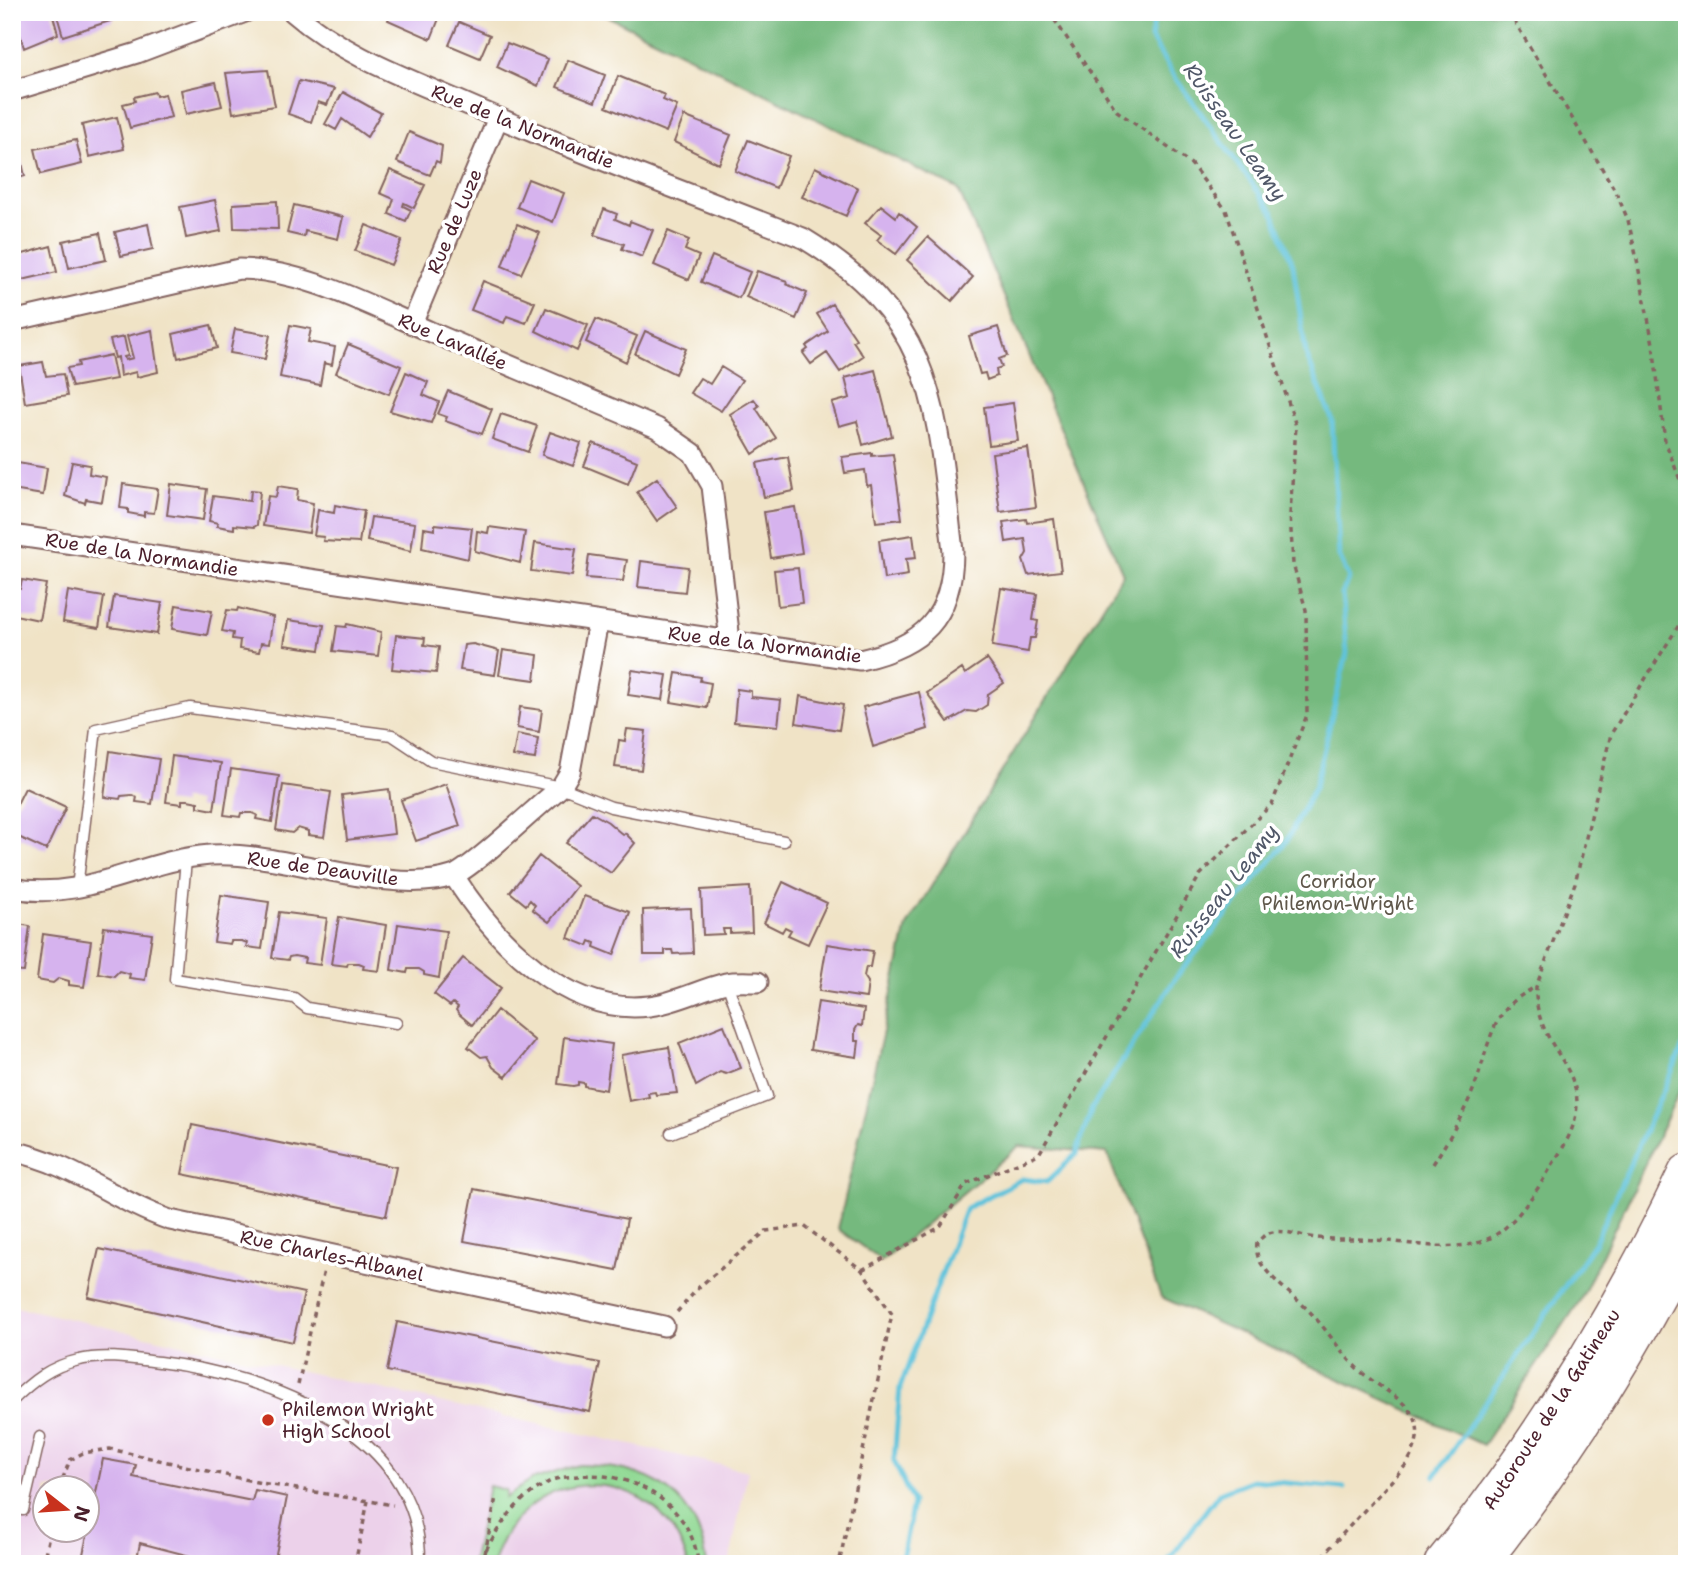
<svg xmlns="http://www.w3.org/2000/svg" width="1699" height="1576" font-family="'Shantell Sans',sans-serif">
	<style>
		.built { fill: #ecd1ea; fill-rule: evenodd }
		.green { fill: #91d994; stroke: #6e7c60; stroke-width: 2 }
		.forest { fill: #74b97e; stroke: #5f6c54; stroke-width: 2 }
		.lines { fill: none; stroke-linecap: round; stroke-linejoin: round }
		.stream { stroke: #5ec3db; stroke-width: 5 }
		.building { fill: #d6b3ee }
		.service-casing { stroke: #846461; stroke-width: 13 }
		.minor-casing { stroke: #846461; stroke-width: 23 }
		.motorway-casing { stroke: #846461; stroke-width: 40 }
		.path { stroke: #846461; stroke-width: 3.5; stroke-dasharray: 5 5; stroke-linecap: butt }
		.service { stroke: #fff; stroke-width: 10 }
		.minor { stroke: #fff; stroke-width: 19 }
		.motorway { stroke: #fff; stroke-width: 37 }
		.poi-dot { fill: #c8321e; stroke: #fff; stroke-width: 2.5 }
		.labels { text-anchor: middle; stroke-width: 7; stroke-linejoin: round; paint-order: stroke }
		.street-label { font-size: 19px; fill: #4a1f2b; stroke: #fff }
		.park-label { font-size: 19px; fill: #5f574a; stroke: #fff }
		.poi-label { font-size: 19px; fill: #4a1f2b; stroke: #fff; text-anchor: start }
		.water-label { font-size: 21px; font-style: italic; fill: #515869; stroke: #fff }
	</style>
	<rect width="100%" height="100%" fill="#fff"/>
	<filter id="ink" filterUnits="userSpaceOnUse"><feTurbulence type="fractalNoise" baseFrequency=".0143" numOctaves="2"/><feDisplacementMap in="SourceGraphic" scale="14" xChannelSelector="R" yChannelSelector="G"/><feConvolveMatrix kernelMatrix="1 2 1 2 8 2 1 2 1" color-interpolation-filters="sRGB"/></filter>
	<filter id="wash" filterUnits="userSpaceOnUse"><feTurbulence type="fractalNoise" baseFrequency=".00686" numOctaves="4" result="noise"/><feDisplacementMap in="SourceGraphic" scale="28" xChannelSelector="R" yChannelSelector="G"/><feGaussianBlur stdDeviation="1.57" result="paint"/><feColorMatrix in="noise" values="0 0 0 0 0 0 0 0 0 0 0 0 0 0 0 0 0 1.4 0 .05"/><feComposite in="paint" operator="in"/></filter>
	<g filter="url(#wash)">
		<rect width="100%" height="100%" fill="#f0e3c6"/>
		<path class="built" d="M12 1306 748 1471 729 1564H12ZM46 1488H88V1530H46Z"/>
		<path class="green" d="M579 1465C647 1466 697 1491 707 1564H688C660 1458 522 1460 493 1564H472L489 1486 506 1490 505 1498 531 1480Z"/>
		<path class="forest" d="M599 12H1687V1076L1581 1299 1483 1445 1161 1297 1107 1153 1019 1146 882 1261 838 1229 907 926 1123 574 958 189Z"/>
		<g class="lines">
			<path class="stream" d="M1435 1476 1595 1242 1687 1038
				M901 1564 913 1503 894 1461 900 1388 966 1208 1022 1179 1047 1182 1076 1154 1092 1108 1177 976 1286 842 1315 786 1347 653 1342 593 1349 578 1339 556 1332 419 1306 354 1293 265 1273 212 1173 75 1151 38 1155 12
				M1166 1564 1219 1493 1252 1480 1344 1488"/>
		</g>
		<g id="blocks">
			<path class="building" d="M33 12H52L58 34 24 48 15 18Z
				M56 12H110L113 20 63 36Z
				M391 12H431L440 16 431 39 388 20Z
				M459 22 490 35 480 58 449 45Z
				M507 43 548 59 538 86 497 67Z
				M568 60 605 75 595 102 557 87Z
				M268 70 275 106 233 113 226 73Z
				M618 76 665 95 663 100 677 106 666 132 606 107Z
				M299 81 334 89 327 105 318 102 311 122 288 114Z
				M216 82 222 106 186 114 181 90Z
				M155 92 156 96 165 94 171 117 130 128 123 104 135 101 134 97Z
				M343 92 381 113 367 137 342 119 336 130 325 124Z
				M684 116 731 135 719 164 674 142Z
				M117 117 124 149 89 157 82 125Z
				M409 132 442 146 440 163 436 161 430 175 397 162Z
				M76 140 82 164 41 174 35 149Z
				M748 140 789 156 776 188 735 171Z
				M20 154 25 176 12 180V156Z
				M815 167 858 188 846 216 802 197Z
				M390 170 425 185 414 208 404 203 403 206 411 210 406 221 389 214 394 199 380 193Z
				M528 179 564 193 553 222 517 207Z
				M215 200 221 231 186 238 180 207Z
				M277 201 278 229 234 228 233 204Z
				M294 205 343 217 338 239 305 231 304 237 287 233Z
				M881 205 896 217 899 212 917 227 896 254 877 240 881 235 865 223Z
				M604 209 617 214 615 219 629 225 630 221 653 230 642 257 622 249 624 244 594 235Z
				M148 224 153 249 121 256 115 232Z
				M517 224 540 233 521 274 502 266Z
				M366 225 402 240 391 265 355 251Z
				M668 231 689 240 685 250 699 256 689 280 654 265Z
				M100 233 106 260 69 268 63 241Z
				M928 237 973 277 952 301 907 260Z
				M51 246 57 272 22 280 16 256Z
				M712 256 750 272 739 298 701 282Z
				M757 271 787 281 786 284 807 293 796 319 746 297Z
				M483 281 535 302 526 323 507 316 504 323 471 310Z
				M832 304 856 339 853 341 863 356 840 372 827 353 811 364 803 353 808 349 806 346 828 331 817 314Z
				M546 308 588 325 577 351 536 331Z
				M596 319 637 336 626 362 586 342Z
				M211 325 217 348 178 358 173 334Z
				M290 325 311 329 308 342 335 347 332 365 324 363 320 385 280 377Z
				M998 327 1007 356 999 359 1002 367 996 369 997 376 987 380 985 373 980 374 969 336Z
				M235 329 270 335 265 359 230 353Z
				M152 330 158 372 137 377 136 372 120 376 118 357 115 358 110 340 124 337 128 356 124 357 125 360 133 358 127 336Z
				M645 331 686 349 675 374 635 354Z
				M348 344 401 366 389 394 336 373Z
				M111 355 116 379 72 387 67 368 79 366 78 362Z
				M43 362 46 376 63 374 67 396 25 403 19 366Z
				M721 367 742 380 721 411 690 393 700 378 710 384Z
				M875 370 892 436 863 445 857 421 839 426 832 403 850 398 845 378Z
				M406 372 428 382 423 395 439 402 431 423 390 411Z
				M448 391 492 409 482 434 445 421 447 417 438 414Z
				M754 399 759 406 756 408 776 438 753 454 730 414Z
				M12 400 17 416 12 417Z
				M1013 403 1018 441 989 445 984 407Z
				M501 414 537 426 528 452 492 439Z
				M550 432 581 443 573 466 542 455Z
				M593 443 637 461 628 484 584 466Z
				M1028 448 1036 507 1000 512 992 453Z
				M872 453V456L893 454 902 519 876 522 871 485 867 486 865 470 845 473 842 457Z
				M788 457 794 491 764 497 757 463Z
				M12 462 47 468 43 495 12 490Z
				M72 462 90 465 89 474 106 477 102 502 86 499 85 503 65 496Z
				M657 478 677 507 657 521 637 492Z
				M123 484 158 489 154 513 144 512V516L128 513V509L120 508Z
				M171 484 207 489 203 520 167 515Z
				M278 486 298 489 297 500 313 503 309 533 263 526 268 496 276 497Z
				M251 490 260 491 257 525 254 527 234 525V529L217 526 218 523 209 521 213 496 250 501Z
				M335 505 364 511 359 543 323 541 324 537 314 536 318 510 334 513Z
				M795 507 802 553 771 558 764 512Z
				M371 517 415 523 411 551 367 541Z
				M1026 519 1027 523 1054 519 1061 571 1028 575 1023 560 1027 553 1025 539 1006 542 1003 522Z
				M435 524 472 528 468 559 422 548 424 528 435 530Z
				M489 527 525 532 520 563 475 551 477 531 488 533Z
				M913 535 916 558 906 559 908 575 884 579 879 540Z
				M535 543 576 549 572 576 531 571Z
				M589 555 627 560 623 581 586 578Z
				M641 561 688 567 685 592 638 587Z
				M798 568 802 603 778 606 774 570Z
				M22 580 46 584 39 620 15 615 16 589H20Z
				M1001 588 1037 594 1033 620 1038 621 1035 638H1030L1028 652 992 646Z
				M68 591 104 597 99 628 63 622Z
				M114 596 162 603 157 634 109 627Z
				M176 605 212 611 207 635 172 629Z
				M238 608 273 617 269 644 261 643 259 652 239 649 240 640 232 639 233 633 222 631 227 610 237 611Z
				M288 620 324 625 320 650 284 645Z
				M347 624 381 632 378 656 333 651 337 626 346 627Z
				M396 635 425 638 424 645 439 647 436 673 392 669Z
				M473 644 499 651 495 675 460 670 464 645Z
				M503 650 538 655 535 680 499 675Z
				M987 659 1004 683 988 694 987 705 976 712 967 711 948 722 927 693 962 669 965 674Z
				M632 670 667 675 663 700 628 695Z
				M676 673 701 677 700 681 711 683 707 708 671 702Z
				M737 689 751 691V697L781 700 778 726 734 722Z
				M919 692 928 729 873 747 863 707Z
				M800 696 843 705 839 730 796 723Z
				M520 707 542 710 539 732 517 728Z
				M627 729 646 731 641 770 615 767 619 740 625 741Z
				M517 734 538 738 535 759 513 756Z
				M110 751 159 759 152 804 136 802 137 797 132 795 121 796 120 799 104 797Z
				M172 756 221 763 214 810 198 807V802L188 800H182V804L166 802Z
				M231 769 279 776 272 822 256 819 257 815 252 813H241L240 817 224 815Z
				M446 784 460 826 416 841 401 800Z
				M283 785 331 792 324 837 308 835V831L298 828 292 833 276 830Z
				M25 788 66 807 46 850 12 834V814Z
				M389 789 394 834 347 840 342 795Z
				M592 813 608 822 623 835 625 833 635 843 611 873 566 843Z
				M539 856 577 886 549 922 532 909 535 905 530 900 526 905 510 892Z
				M783 882 827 903 808 944 788 935 791 930 785 927 782 932 764 923Z
				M750 887 752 932 730 933V929H723L724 934 703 935 701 890Z
				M221 895 269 902 262 949 246 947 247 943 242 941H231L230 944 214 942Z
				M584 896 630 912 614 955 594 947 595 943 590 941 588 946 568 938Z
				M691 908 693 953 673 954 672 950H665V955H644L643 910Z
				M279 912 327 918 320 965 304 963 305 958 294 956 289 957 288 960 272 958Z
				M339 917 386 925 379 971 363 969 364 965 359 963H348L347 966 331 964Z
				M12 923 30 926 24 972 12 971Z
				M398 924 446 931 439 978 424 975V972L419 969H408L407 973 391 970Z
				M104 927 152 934 145 980 129 978 130 974 119 971 114 976 98 973Z
				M43 934 91 941 84 987 69 985V981L59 978 53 983 37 980Z
				M827 944 873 951 870 967H866L864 976 868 982 866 998 819 991Z
				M463 958 501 988 472 1025 459 1014 456 1010 458 1007 453 1003 450 1006 434 994Z
				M818 1002 864 1009 862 1026 858 1025 855 1030V1041H859L857 1057 810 1050Z
				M497 1010 535 1041 506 1077 493 1067 487 1056 481 1057 468 1047Z
				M724 1025 741 1068 726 1074 720 1072 696 1086 679 1043Z
				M564 1037 612 1044 606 1090 584 1086V1083L578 1082V1085L573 1086 558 1084Z
				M669 1047 677 1093 656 1095 655 1092 648 1093 649 1097 629 1101 621 1055Z
				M192 1125 396 1167 386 1216 182 1174Z
				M474 1189 627 1219 617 1270 464 1241Z
				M99 1249 304 1293 293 1342 88 1297Z
				M397 1322 600 1363 590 1412 387 1371Z
				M103 1459 136 1465 133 1477 252 1501 255 1490 287 1497 274 1564H221L140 1543 136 1564H81Z"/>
		</g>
	</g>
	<g filter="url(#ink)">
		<use href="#blocks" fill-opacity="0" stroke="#846461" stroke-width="2"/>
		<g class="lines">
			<g class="service-casing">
				<path id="service" d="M186 860 175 979 294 998 307 1008 396 1023
					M77 888 96 729 190 708 392 735 431 761 561 787 611 807 784 841
					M671 1133 767 1096 727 983
					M12 1401C32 1381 51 1366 79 1360 104 1354 134 1359 159 1362 267 1375 423 1432 420 1564
					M12 1509 23 1510 40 1437"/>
			</g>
			<g class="minor-casing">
				<path id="minor" d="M12 91 137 53 245 12
					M12 321 239 269C305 270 370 306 431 332 506 364 582 396 657 428L693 453 712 486 730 641
					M412 324 498 118
					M12 535 860 660C922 646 953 619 953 551 936 409 938 320 803 238 688 193 571 150 457 100 401 76 340 53 293 12
					M454 876C494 940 566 1016 649 1006 676 1003 700 989 726 983 736 981 748 982 758 982
					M12 888C84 902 141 860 210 855 281 850 389 897 452 876 470 870 529 814 547 799L561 787 570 772 598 622
					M12 1151C75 1164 112 1200 170 1220L664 1326"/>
			</g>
			<g class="motorway-casing">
				<path id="motorway" d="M1443 1564C1540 1445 1621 1312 1687 1173
					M1479 1564C1559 1463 1629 1354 1687 1239"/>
			</g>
			<path class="path" d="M1509 12 1616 192 1628 220 1636 255 1653 344 1665 441 1687 498
				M1433 1164C1449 1139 1463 1115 1474 1088 1491 1044 1488 1010 1536 987
				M862 1270 940 1227 966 1184 1039 1154 1200 875 1272 804 1307 715 1306 610 1293 564 1290 514 1296 426 1226 210 1191 164 1117 111 1049 12
				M677 1312 700 1286 766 1231 804 1226 862 1270 892 1314 839 1564
				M298 1385 324 1270
				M59 1488 70 1460 83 1453 110 1449 261 1483 393 1505
				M486 1550C502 1520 520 1496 551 1481 558 1477 569 1477 577 1476 630 1469 694 1505 698 1564
				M43 1564 50 1530
				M355 1564 368 1501
				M483 1564 496 1497
				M1315 1564 1406 1465C1440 1409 1391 1399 1359 1370 1341 1353 1328 1331 1311 1313 1295 1296 1274 1283 1261 1263 1257 1257 1256 1250 1257 1243 1260 1239 1264 1235 1269 1233 1283 1228 1302 1237 1317 1238 1336 1240 1356 1238 1375 1240 1411 1242 1458 1255 1492 1237 1521 1220 1541 1183 1559 1154 1611 1072 1533 1058 1536 987L1575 883 1611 734 1687 612"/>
			<use href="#service" class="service"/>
			<use href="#minor" class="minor"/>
			<use href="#motorway" class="motorway"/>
		</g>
	</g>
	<circle class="poi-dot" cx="268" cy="1420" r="7"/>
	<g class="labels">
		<g class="street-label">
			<text transform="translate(523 126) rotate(22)" y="7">Rue de la Normandie</text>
			<text transform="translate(454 221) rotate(-67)" y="7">Rue de Luze</text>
			<text transform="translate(453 341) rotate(23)" y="7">Rue Lavallée</text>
			<text transform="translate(142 554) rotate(9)" y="7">Rue de la Normandie</text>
			<text transform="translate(765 644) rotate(7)" y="7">Rue de la Normandie</text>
			<text transform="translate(323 868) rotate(8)" y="7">Rue de Deauville</text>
			<text transform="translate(332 1255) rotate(12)" y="7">Rue Charles-Albanel</text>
			<text transform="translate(1551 1409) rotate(-57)" y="7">Autoroute de la Gatineau</text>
		</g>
		<g class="park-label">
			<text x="1338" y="888">Corridor<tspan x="1338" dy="22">Philemon-Wright</tspan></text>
		</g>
		<g class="poi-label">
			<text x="282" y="1416">Philemon Wright<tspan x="282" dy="22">High School</tspan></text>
		</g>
		<g class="water-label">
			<text transform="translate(1235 132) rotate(55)" y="7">Ruisseau Leamy</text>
			<text transform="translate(1224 891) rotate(-52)" y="7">Ruisseau Leamy</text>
		</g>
	</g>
	<rect width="1699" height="1576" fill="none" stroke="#fff" stroke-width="42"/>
	<g transform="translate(66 1509) rotate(107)"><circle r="33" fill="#ffffff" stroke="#b7a5aa" stroke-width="2"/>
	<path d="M0-5L12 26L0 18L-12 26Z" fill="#c8321e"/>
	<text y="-10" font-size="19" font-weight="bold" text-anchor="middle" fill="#4a1f2b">N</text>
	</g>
</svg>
